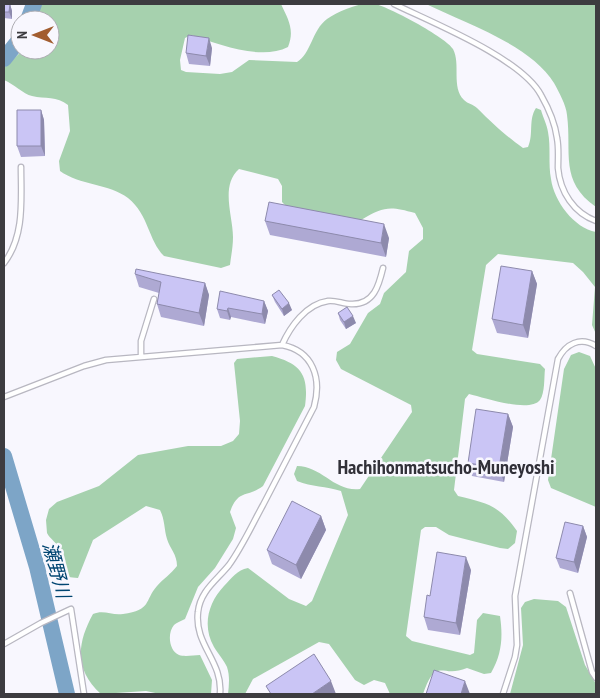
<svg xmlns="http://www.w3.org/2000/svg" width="600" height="698" font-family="'PT Sans Narrow','Noto Sans JP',sans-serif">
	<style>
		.forest { fill: #a6d1ae }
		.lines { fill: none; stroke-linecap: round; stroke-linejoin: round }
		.river { stroke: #7da5c7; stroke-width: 16 }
		.service-casing { stroke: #b8b7c1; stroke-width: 7 }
		.service { stroke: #fff; stroke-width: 4.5 }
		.wall { fill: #aea9d3 }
		.shaded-wall { fill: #8d8aac }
		.building { fill: #cac5f5; stroke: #8d8aac }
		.labels { text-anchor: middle; stroke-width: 5; stroke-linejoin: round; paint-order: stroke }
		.water-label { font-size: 19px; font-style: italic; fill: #004571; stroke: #f8f7fe }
		.quarter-label { font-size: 20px; font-weight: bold; fill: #313038; stroke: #f8f7fe }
	</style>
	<rect width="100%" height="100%" fill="#f8f7fe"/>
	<path class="forest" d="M41 4H281C288 19 295 30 288 47 261 61 218 44 191 35L185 38 180 60 181 70 186 72 220 74 232 72 249 60 297 62C311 54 312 30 327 19 339 11 359 2 374 4 386 5 447 38 453 49 461 64 451 87 464 100 468 104 473 104 477 108 493 124 505 135 523 148L528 147C534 134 528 120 536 108L541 110C543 117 547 125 548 132 551 147 548 163 551 179 554 201 574 228 596 232V334L592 325 595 287 583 272 573 263 498 254 486 265 472 350 477 354 540 364 545 369C544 377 545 393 540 400 530 413 485 398 469 394L465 399 454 490 458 496C487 503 499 505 517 531L515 543 508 549 500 548 449 535 436 527H425L421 530 406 636 412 641 470 655 474 653 477 620 483 613 500 616C503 637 502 654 491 673L484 674 467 668C441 679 437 655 423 694H390L385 683 374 680 364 685 355 680 329 644 319 642 253 679 245 694H228C229 685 230 676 227 667 224 660 218 654 214 647 202 626 208 603 224 586 232 578 237 570 248 568L289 599 306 606 312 601 348 515 341 491C326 486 312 487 297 481L294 474 297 466C322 466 334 492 360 489L412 412 411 405 341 369 336 360 337 352 350 344 368 313 380 304 384 293 406 272 409 251 423 239V228L415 213C390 206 384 206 361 220L288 208 282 202V186L278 179 239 169C220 186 233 216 233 237 233 247 231 256 230 265L221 268 164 256C148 240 149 215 128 198 110 184 79 185 60 171L59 161 70 131 68 105C57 96 45 99 32 96 23 94 14 84 4 80V68L23 50H50V20H37Z
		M426 4H596V207C559 181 572 153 567 115 566 105 559 92 554 83 531 45 465 23 426 4Z
		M579 352 590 356 596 369V507L551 488 548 480 564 369 571 355Z
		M272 356C302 364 309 376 305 406L263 486C247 498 238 489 230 512L236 528 233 539 215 568 198 587 185 619C181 621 176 623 174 625 167 633 169 651 179 655 185 657 194 655 200 655L212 680 211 694H160L146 691 101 694C74 670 77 643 93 614 104 609 112 616 123 614 152 610 144 601 157 586 163 579 171 574 177 566 177 554 170 549 167 539 164 529 165 520 160 510L146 506 93 540 78 578C54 578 66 561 60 549 57 543 50 539 47 533L46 520 49 509 57 502 99 486 138 455 188 446H221L233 441 239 434 240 421 234 363 237 359Z
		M534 599 558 601 566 607 585 665 596 684V694H510L523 645 521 608 525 602Z"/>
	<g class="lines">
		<path class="river" d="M28 20 34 4
			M4 59 20 39
			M4 456 37 567 67 694"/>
		<g class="service-casing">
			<path id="service" d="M394 4C433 23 521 58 541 95 549 109 555 123 557 138 559 148 558 158 558 168 560 192 574 213 596 221
				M4 263C25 236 21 199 21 167
				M282 345C290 327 306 304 328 301 336 300 343 304 351 304 374 305 379 285 383 268
				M141 357V341L154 299
				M4 397 84 366 106 360 282 345C313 351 322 378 314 407 297 439 280 472 263 505 252 525 242 547 229 565 217 580 200 591 198 612 194 645 223 661 220 694
				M570 593 592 672 596 678
				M4 644 41 623 71 609 84 694
				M503 694 515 657 517 645 515 596 558 359C566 344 580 336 596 346"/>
		</g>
		<use href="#service" class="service"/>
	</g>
	<path class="wall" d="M4 4H10L12 11V19L4 18Z
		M212 48 210 66 189 64 186 53Z
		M41 110 44 120 45 156 21 157 17 146Z
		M265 221 389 238 386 257 270 235Z
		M532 271 537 284 528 338 497 333 492 319Z
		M135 274 205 283 209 295 204 326 161 317 157 304 159 293 139 287Z
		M272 295 292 310 284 316 275 302Z
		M264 301 268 311 265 324 231 317 230 320 220 318 217 309Z
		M338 313 356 323 346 329 340 320Z
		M508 414 513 427 504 482 472 476 468 463Z
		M321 516 326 530 301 579 272 564 267 550Z
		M583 526 587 537 578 573 560 568 556 558Z
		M471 570 460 635 428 630 424 617 430 596Z"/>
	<path class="shaded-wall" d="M10 4 12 11V19L9 12Z
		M209 38 212 48 210 66 206 56Z
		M41 110 44 120 45 156 41 146Z
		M384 224 389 238 386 257 381 243Z
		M532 271 537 284 528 338 523 325Z
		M205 283 209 295 204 326 199 313Z
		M264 301 268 311 265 324 262 314Z
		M289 303 292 310 284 316 282 309Z
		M228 308 231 317 230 320 227 311Z
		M353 316 356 323 346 329 344 322Z
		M508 414 513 427 504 482 499 468Z
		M321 516 326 530 301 579 296 565Z
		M583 526 587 537 578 573 574 562Z
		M466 557 471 570 460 635 456 623Z
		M331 681 336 694H312Z
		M465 681 470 694H461Z"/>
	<path class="building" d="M4 4H10L9 12H4Z
		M188 35 209 38 206 56 186 53Z
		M17 110H41V146H17Z
		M269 202 384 224 381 243 265 221Z
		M501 266 532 271 523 325 492 319Z
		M136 269 205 283 199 313 157 304 161 282 135 274Z
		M279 290 289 303 282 309 272 295Z
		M220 291 264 301 262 314 228 308 227 311 217 309Z
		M347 307 353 316 344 322 338 313Z
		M476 409 508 414 499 468 468 463Z
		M292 501 321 516 296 565 267 550Z
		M565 522 583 526 574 562 556 558Z
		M437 552 466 557 456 623 424 617 427 595 430 596Z
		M314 654 331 681 312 694H271L266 686Z
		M434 670 465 681 461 694H426Z"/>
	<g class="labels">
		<g class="water-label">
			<text transform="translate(57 570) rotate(75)" y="7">瀬野川</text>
		</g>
		<g class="quarter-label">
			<text x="446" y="474">Hachihonmatsucho-Muneyoshi</text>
		</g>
	</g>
	<rect width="600" height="698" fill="none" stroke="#3d3c40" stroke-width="10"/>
	<g transform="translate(35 35) rotate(270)"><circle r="24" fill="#f8f7fe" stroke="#adacb2"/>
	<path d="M0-4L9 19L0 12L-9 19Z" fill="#a25d30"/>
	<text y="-8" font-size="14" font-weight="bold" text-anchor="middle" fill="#3d3c40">N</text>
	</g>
</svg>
